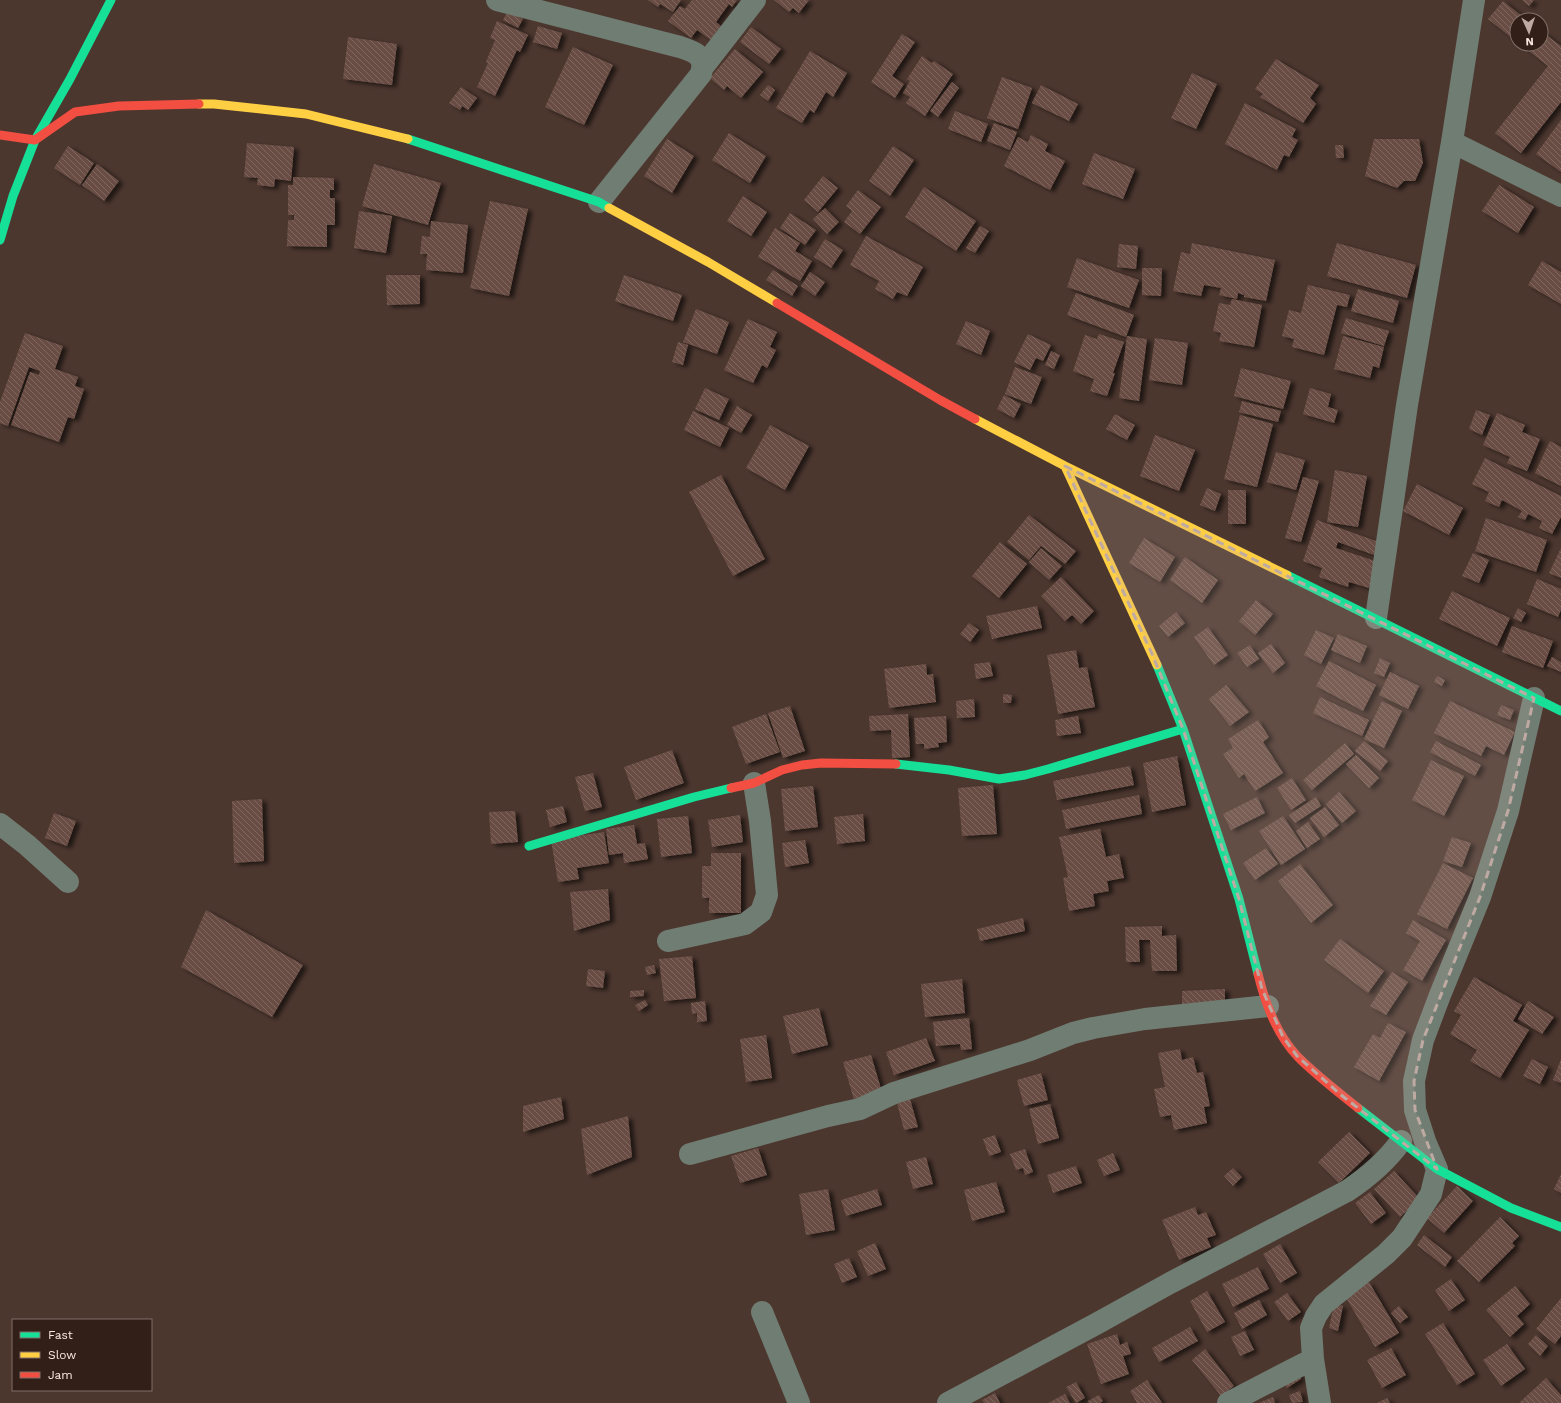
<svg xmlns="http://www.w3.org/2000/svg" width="1561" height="1403" font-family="'Work Sans',sans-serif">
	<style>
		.building { fill: url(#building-back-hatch); filter: url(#shadow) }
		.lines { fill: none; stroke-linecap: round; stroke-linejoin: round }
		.street { stroke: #707d73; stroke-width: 22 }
		.fast { stroke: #16e098; stroke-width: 9 }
		.slow { stroke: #ffcf43; stroke-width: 9 }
		.jam { stroke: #f24e42; stroke-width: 9 }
		.marked { fill: #beaaa2; fill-opacity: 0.2; stroke: #beaaa2; stroke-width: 3; stroke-dasharray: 8 5; stroke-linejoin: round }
	</style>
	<defs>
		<pattern id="building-back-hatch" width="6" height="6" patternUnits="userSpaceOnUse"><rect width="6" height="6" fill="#694e44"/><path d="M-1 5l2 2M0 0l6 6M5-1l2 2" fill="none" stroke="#7f685f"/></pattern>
		<filter id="shadow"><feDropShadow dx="4.5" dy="2.5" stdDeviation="2" flood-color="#0009"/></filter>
	</defs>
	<rect width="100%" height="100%" fill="#4c372f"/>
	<path class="building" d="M648 0H681L673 12 660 4 658 7Z
		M692 0H737L732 7 729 4 716 22 721 26 711 40 697 30 691 38 668 21 680 6 685 9Z
		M774 0H809L799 13 793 8 789 12Z
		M1522 0H1534L1529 6Z
		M1503 1 1527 20H1517V42L1488 19Z
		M508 11 523 19 518 28 503 20Z
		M497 21 528 35 520 52 517 50 495 96 477 87 488 63 486 62 495 40 490 38Z
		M538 26 562 33 557 49 533 42Z
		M751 27 781 49 769 64 740 42Z
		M1541 31 1561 46V102L1521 153 1495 133 1548 66 1520 44H1541Z
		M902 34 915 42 892 76 904 84 895 98 871 82Z
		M348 37 397 44 392 85 343 79Z
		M573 47 613 65 584 125 545 107Z
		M735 49 763 72 741 98 727 86 724 90 710 78Z
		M810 51 847 73 833 97 826 92 814 113 810 110 802 123 776 108Z
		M922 56 932 63 934 61 953 74 925 116 906 103 910 97 903 93 910 81 907 79Z
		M1276 59 1319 85 1310 98 1316 104 1303 123 1260 97 1263 94 1255 89Z
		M1192 73 1217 84 1196 129 1171 118Z
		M1002 77 1032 88 1018 129 987 118Z
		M952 82 959 88 938 117 930 111Z
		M768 85 775 90 768 101 760 95Z
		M1041 85 1078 104 1069 121 1032 103Z
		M461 87 477 98 468 110 462 106 460 110 449 103Z
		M1245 103 1296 129 1292 137 1298 140 1289 157 1284 155 1277 170 1225 144Z
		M955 111 988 124 981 142 948 129Z
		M1561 120V172L1536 154Z
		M994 123 1017 132 1010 150 987 141Z
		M729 133 766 156 750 183 712 160Z
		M1031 135 1048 144 1045 151 1065 161 1050 190 1004 166 1018 137 1028 142Z
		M667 139 694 156 672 193 644 176Z
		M1374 139H1419L1423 163 1415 181H1404L1397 188 1365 176Z
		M247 143 294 147 291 181 275 179 274 187 257 185 258 178 244 177Z
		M1335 145H1343L1344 158H1336Z
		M68 146 94 163 80 185 54 168Z
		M893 146 914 160 890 196 869 181Z
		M1094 153 1135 169 1123 199 1082 184Z
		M97 164 119 181 104 201 82 185Z
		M374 164 441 183 428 225 362 206Z
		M823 176 838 188 818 212 804 200Z
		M293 177 334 178V190H330V198H335V225H327V247L287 246 288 220H294V215H288V185H293Z
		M1499 185 1534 207 1518 233 1482 211Z
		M924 187 976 221 956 251 905 217Z
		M858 190 881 207 860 234 844 222 852 211 846 206Z
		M743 196 767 212 751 236 727 221Z
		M490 201 528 209 509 296 470 288Z
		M825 208 839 222 827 234 813 219Z
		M359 211 392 216 386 253 354 248Z
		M790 213 816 230 805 245 780 228Z
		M431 221 468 225 463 273 426 270 427 254H420L422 236 430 237Z
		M980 226 989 231 975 253 966 248Z
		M775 228 800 243 795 251 812 261 800 281 758 257Z
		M866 236 923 267 907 296 897 292 893 299 875 289 879 281 850 265Z
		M825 239 843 250 831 268 814 257Z
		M1192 243 1275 260 1266 301 1244 297V295L1238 293 1237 299 1219 295 1221 288 1204 285 1201 296 1173 291 1181 252 1190 254Z
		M1337 243 1416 265 1407 298 1327 276Z
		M1119 244 1138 246 1136 269 1117 267Z
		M1077 258 1139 280 1129 308 1067 287Z
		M1542 261 1561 272V304L1528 285Z
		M1142 268H1162L1161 296 1142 295Z
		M773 270 798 286 792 296 766 280Z
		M810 272 825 282 815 296 801 286Z
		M386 275H420V304L387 305Z
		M624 275 682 295 673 321 615 301Z
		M1308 285 1350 295 1347 307 1337 305 1324 355 1292 347 1294 339 1282 336 1289 310 1301 313Z
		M1358 289 1399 301 1393 323 1351 311Z
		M1076 293 1134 315 1126 337 1067 315Z
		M1232 299 1262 305 1254 347 1219 341 1221 333 1213 331 1219 303 1230 305Z
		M696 309 729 322 717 354 683 342Z
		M1346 318 1389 331 1384 346 1341 333Z
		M748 319 777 332 770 347 776 350 767 368 762 365 753 383 724 370Z
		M966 321 990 331 981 355 956 344Z
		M25 333 63 346 55 369 78 377 75 386 84 389 74 419 68 417 59 442 11 425 30 372 39 375 40 371 29 367 8 426 0 423V402Z
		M1028 334 1051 345 1043 361 1036 358 1030 370 1014 362Z
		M1099 334 1124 342 1113 373H1115L1107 396 1090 391 1094 379 1073 371 1085 335 1097 339Z
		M1127 336 1147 339 1139 401 1119 398Z
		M1343 336 1384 347 1379 368 1373 366 1370 378 1334 369Z
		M1155 338 1188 343 1182 385 1149 380Z
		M678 342 688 345 683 365 672 362Z
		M1051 351 1060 355 1054 369 1045 365Z
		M1015 367 1042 377 1031 404 1005 394Z
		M1241 368 1291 381 1283 409 1234 396Z
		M705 388 729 399 719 420 695 409Z
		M1310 388 1331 394 1328 407 1338 410 1334 423 1303 414Z
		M1004 395 1021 404 1014 418 997 409Z
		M1242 401 1281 411 1278 422 1239 412Z
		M737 406 752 415 741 433 727 425Z
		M1476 410 1490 415 1482 435 1469 429Z
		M693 411 729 428 720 447 684 430Z
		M1497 413 1525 425 1522 432 1540 439 1527 471 1507 463 1510 457 1483 445Z
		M1115 414 1135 425 1127 440 1106 429Z
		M1240 415 1273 424 1257 487 1224 479Z
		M770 425 809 446 785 490 746 468Z
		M1155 435 1195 450 1179 491 1140 476Z
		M1550 441 1561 447V486L1535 473Z
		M1276 452 1305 460 1296 490 1267 482Z
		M1485 458 1561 496V517L1552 534 1539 528 1542 521 1528 514 1525 520 1518 517 1522 511 1502 500 1499 507 1485 501 1489 492 1472 484Z
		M1335 470 1367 476 1358 527 1327 522Z
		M721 475 765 559 733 576 689 492Z
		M1303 477 1319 481 1301 542 1285 538Z
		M1417 484 1463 508 1449 535 1403 511Z
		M1207 488 1221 494 1215 511 1200 505Z
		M1228 490H1246V524H1228Z
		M1029 515 1076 551 1065 564 1041 546 1029 560 1007 542Z
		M1486 518 1547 540 1536 572 1475 551Z
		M1317 520 1379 542 1374 555 1338 542 1336 548 1378 562 1369 588 1349 582 1348 587 1319 577 1322 568 1303 561Z
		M1144 538 1175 557 1160 582 1129 563Z
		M1000 542 1027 564 999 598 972 576Z
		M1041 548 1062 566 1049 580 1029 562Z
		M1561 548V578L1549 573Z
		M1473 553 1489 560 1479 583 1462 576Z
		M1185 557 1218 580 1202 603 1170 580Z
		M1061 577 1094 611 1081 624 1072 615 1065 621 1041 596Z
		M1537 579 1561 589V610L1558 617 1527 604Z
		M1452 591 1510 618 1497 646 1439 619Z
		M1256 600 1273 614 1255 635 1239 621Z
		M1037 606 1042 628 992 639 986 616Z
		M1518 608 1526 613 1521 622 1513 618Z
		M1176 612 1185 623 1168 637 1159 626Z
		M969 623 979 630 970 642 960 634Z
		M1512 626 1553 641 1543 668 1502 652Z
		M1208 627 1228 655 1214 665 1194 637Z
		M1316 630 1334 638 1321 664 1304 655Z
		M1338 634 1367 646 1360 663 1331 650Z
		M1271 644 1285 663 1273 673 1258 653Z
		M1250 645 1259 659 1247 667 1237 653Z
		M1076 650 1079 668 1087 667 1095 707 1058 714 1047 655Z
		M1552 657 1561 662V672L1547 666Z
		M1380 658 1390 663 1384 677 1374 673Z
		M1329 661 1376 685 1363 711 1316 686Z
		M990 662 993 676 976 679 974 664Z
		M926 664 927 675 933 674 936 702 889 708 884 669Z
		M1390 672 1419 686 1408 709 1379 695Z
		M1437 676 1445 680 1442 686 1434 682Z
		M1226 685 1249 712 1230 726 1209 699Z
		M1003 694 1012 695 1011 703H1003Z
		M1320 697 1369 720 1362 736 1313 713Z
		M974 699 975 717 957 718 956 701Z
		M1382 701 1402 711 1384 748 1364 739Z
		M1450 701 1515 732 1504 755 1486 746 1481 756 1434 733Z
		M1501 705 1514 710 1510 720 1497 715Z
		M790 706 805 751 783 758 768 713Z
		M766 714 780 752 746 764 732 727Z
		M908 714 910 757 892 758 891 730 870 731 869 716Z
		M946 716 947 742 938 743 939 747 924 749V744H916L914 718Z
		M1078 716 1081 733 1057 736 1055 720Z
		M1258 720 1269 737 1263 742 1283 773 1255 791 1244 774 1239 778 1223 754 1233 748 1228 739Z
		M1364 741 1388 761 1380 771 1355 751Z
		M1436 741 1481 765 1475 776 1430 752Z
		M1345 743 1354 754 1312 790 1303 780Z
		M672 750 684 783 636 800 624 767Z
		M1356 755 1379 778 1369 788 1346 764Z
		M1177 756 1186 805 1152 812 1143 763Z
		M1431 760 1464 776 1444 816 1412 800Z
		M1130 766 1134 785 1057 800 1053 781Z
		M593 773 602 807 585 811 575 777Z
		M1292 778 1306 800 1291 810 1277 788Z
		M993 785 997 834 962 836 958 788Z
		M813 786 818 827 785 831 781 789Z
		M1339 792 1356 811 1342 823 1326 804Z
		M1139 795 1142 814 1066 829 1062 810Z
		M1257 797 1265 813 1231 830 1223 814Z
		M1316 797 1321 806 1295 823 1289 815Z
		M262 799 264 861 234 863 232 801Z
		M563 806 567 822 550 827 546 810Z
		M1325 807 1339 825 1324 837 1310 818Z
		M515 811 518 842 491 844 489 812Z
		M54 813 76 821 67 846 45 838Z
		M863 814 865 841 837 844 834 817Z
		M740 815 743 842 712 847 708 820Z
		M688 816 692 853 661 857 657 819Z
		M1283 816 1305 849 1281 865 1259 831Z
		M1308 822 1320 839 1307 848 1296 831Z
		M634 825 637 844 645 843 648 859 624 863 623 853 609 855 606 829Z
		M1100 829 1106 857 1119 854 1124 878 1107 881 1109 891 1093 894 1095 906 1069 911 1063 878 1068 877 1059 837Z
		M604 832 609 863 577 868 579 879 558 882 551 840Z
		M1452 837 1471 843 1462 867 1443 861Z
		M805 840 809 863 785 867 782 843Z
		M1266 848 1278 864 1255 880 1243 863Z
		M711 853H741V913H709V898H702V866H711Z
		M1443 863 1473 878 1447 929 1417 914Z
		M1300 864 1333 905 1311 923 1278 881Z
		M608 889 610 920 574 931 570 892Z
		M206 910 303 965 272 1017 181 967Z
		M1023 918 1025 931 980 941 977 929Z
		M1413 920 1446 940 1422 981 1403 970 1420 941 1406 933Z
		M1162 926V936L1176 935 1177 971H1152L1150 940H1139L1140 962H1126L1125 927Z
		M1340 939 1384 971 1368 993 1324 960Z
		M692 956 696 998 664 1001 659 959Z
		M654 965 656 973 647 975 645 967Z
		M588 969 605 971 603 988 586 986Z
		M1392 972 1408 982 1386 1015 1370 1006Z
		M1474 977 1522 1005 1513 1021 1529 1030 1500 1078 1470 1061 1477 1050 1450 1034 1461 1015 1454 1011Z
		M962 979 965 1013 925 1017 921 984Z
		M1225 989V1002L1182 1004V991Z
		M644 990V996L630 997V991Z
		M645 1000 648 1005 639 1011 635 1005Z
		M705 1001 707 1021 697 1022V1013L692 1014 691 1003Z
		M1528 1001 1554 1017 1542 1034 1518 1019Z
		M819 1008 828 1045 792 1054 783 1016Z
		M969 1018 972 1049 961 1050 960 1044 936 1046 933 1022Z
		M1388 1023 1406 1032 1379 1081 1354 1067 1373 1034 1380 1038Z
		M766 1035 772 1078 746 1082 740 1039Z
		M926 1038 935 1061 894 1075 886 1052Z
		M1180 1049 1182 1060 1193 1057 1197 1073 1203 1072 1210 1106 1204 1107 1207 1123 1174 1130 1171 1115 1160 1117 1154 1089 1165 1087 1158 1053Z
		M871 1055 882 1092 854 1100 843 1062Z
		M1532 1059 1548 1067 1540 1084 1523 1076Z
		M1561 1059V1083L1553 1080Z
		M1041 1073 1048 1100 1024 1106 1017 1080Z
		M561 1097 564 1119 523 1132V1106Z
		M910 1099 918 1127 904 1130 897 1103Z
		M1050 1104 1059 1138 1038 1144 1029 1109Z
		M628 1116 632 1157 587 1175 581 1129Z
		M1349 1132 1370 1153 1339 1183 1318 1162Z
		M995 1135 1001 1152 989 1156 983 1139Z
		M758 1148 767 1175 740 1183 731 1156Z
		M1025 1149 1033 1172 1025 1175 1023 1168 1016 1170 1010 1154Z
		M1113 1153 1120 1170 1104 1176 1097 1160Z
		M926 1157 933 1184 913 1189 906 1162Z
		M1076 1166 1082 1183 1053 1193 1047 1175Z
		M1233 1168 1242 1177 1233 1186 1224 1176Z
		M1394 1171 1420 1199 1400 1217 1374 1189Z
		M1561 1174V1193L1554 1189Z
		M996 1182 1005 1212 972 1221 964 1190Z
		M1457 1186 1473 1201 1444 1233 1427 1218Z
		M828 1189 835 1230 806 1235 799 1194Z
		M877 1189 882 1205 846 1216 841 1200Z
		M1370 1192 1386 1213 1371 1224 1355 1203Z
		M1195 1207 1198 1215 1206 1212 1216 1235 1207 1238 1211 1247 1179 1260 1162 1220Z
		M1500 1217 1519 1236 1512 1243 1515 1246 1479 1282 1457 1261Z
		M1424 1235 1452 1257 1445 1267 1417 1245Z
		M875 1243 886 1269 868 1276 857 1251Z
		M1280 1244 1297 1273 1280 1283 1263 1254Z
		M849 1258 857 1277 842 1283 834 1264Z
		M1258 1267 1269 1289 1233 1307 1222 1284Z
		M1451 1279 1465 1300 1449 1311 1435 1290Z
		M1369 1282 1399 1333 1375 1347 1345 1296Z
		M1515 1286 1530 1304 1517 1316 1524 1324 1510 1337 1486 1310Z
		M1207 1291 1225 1322 1207 1332 1190 1301Z
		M1287 1293 1301 1312 1288 1321 1274 1302Z
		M1561 1298V1336L1555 1344 1536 1329Z
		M1259 1300 1267 1315 1242 1329 1234 1313Z
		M1334 1304 1343 1306 1338 1331 1329 1328Z
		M1399 1306 1408 1317 1400 1323 1391 1313Z
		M1443 1323 1475 1374 1457 1385 1425 1334Z
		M1190 1327 1198 1341 1159 1362 1152 1348Z
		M1245 1331 1254 1350 1240 1356 1231 1337Z
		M1117 1334 1120 1345 1127 1342 1131 1354 1123 1356 1129 1374 1101 1384 1087 1344Z
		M1536 1335 1548 1346 1540 1356 1528 1344Z
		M1507 1344 1525 1369 1501 1386 1483 1360Z
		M1391 1348 1406 1375 1382 1388 1367 1360Z
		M1205 1349 1234 1386 1221 1396 1192 1360Z
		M1295 1370 1301 1379 1287 1388 1281 1379Z
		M1546 1378 1561 1395V1403H1519Z
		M1147 1380 1162 1403H1137L1130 1391Z
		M1076 1382 1085 1398 1076 1403 1066 1387Z
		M1300 1391 1303 1402 1292 1403 1289 1395Z
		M995 1393 1000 1403H984L982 1400Z
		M1065 1394 1070 1403H1048Z
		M1099 1395 1103 1401 1100 1403H1089L1088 1401Z
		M1273 1397 1275 1403H1259Z
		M1387 1398 1390 1403H1377Z"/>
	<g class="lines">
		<path class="street" d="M497 0 680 47C696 52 706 56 701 74L599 202
			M703 67 755 0
			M1452 142 1561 196
			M1376 618 1407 405 1452 142 1474 0
			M0 824 27 845 68 882
			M668 941 745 924 761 912 767 895 760 821 754 783
			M690 1154 828 1116 860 1109 894 1093 1030 1050 1073 1033 1093 1028 1145 1019 1268 1006
			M762 1312 799 1403
			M948 1403 1096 1324 1170 1283 1347 1191C1368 1177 1386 1162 1401 1141
			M1228 1403 1313 1359
			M1320 1403 1313 1359 1311 1328 1316 1316 1324 1304 1386 1254 1402 1238 1431 1194 1437 1169 1425 1141 1415 1110 1414 1081 1423 1040 1440 995 1480 897 1508 811 1534 698"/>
		<path class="fast" d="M408 139 599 202 609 208
			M0 240 13 196 35 140 70 79 111 0
			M1287 575 1561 711
			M1157 665 1183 729 1239 899 1258 974
			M896 764 949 770 999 779 1025 775 1048 769 1183 729
			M529 846 694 797 731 788
			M1358 1108 1437 1169 1511 1208 1561 1227"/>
		<path class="slow" d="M199 104H214L306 114 408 139
			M609 208 708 262 777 303
			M975 419 1065 466 1287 575
			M1065 466 1157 665"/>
		<path class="jam" d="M0 135 35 140 75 112 119 106 199 104
			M777 303 940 400 975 419
			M731 788 754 783 782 770 802 765 821 763 896 764
			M1258 974C1265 1003 1277 1035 1298 1057 1316 1075 1338 1092 1358 1108"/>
	</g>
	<path class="marked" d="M1065 466 1534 698 1508 811 1480 897 1423 1040 1414 1081 1415 1110 1437 1169 1341 1095 1297 1056 1283 1037 1262 989 1239 899 1183 729 1152 654Z"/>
	<rect x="12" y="1319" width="140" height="72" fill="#311f18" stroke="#826f68"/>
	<rect x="20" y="1332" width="20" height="6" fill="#16e098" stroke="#826f68"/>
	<text x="48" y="1339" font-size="12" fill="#fce8e0">Fast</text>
	<rect x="20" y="1352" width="20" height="6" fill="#ffcf43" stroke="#826f68"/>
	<text x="48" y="1359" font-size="12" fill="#fce8e0">Slow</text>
	<rect x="20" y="1372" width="20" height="6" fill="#f24e42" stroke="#826f68"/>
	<text x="48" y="1379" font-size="12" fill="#fce8e0">Jam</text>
	<g transform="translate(1529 32) rotate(177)"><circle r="19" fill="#311f18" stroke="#826f68"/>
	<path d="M0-3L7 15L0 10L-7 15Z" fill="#beaaa2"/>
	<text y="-6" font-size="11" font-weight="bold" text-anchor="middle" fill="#fce8e0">N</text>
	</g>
</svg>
